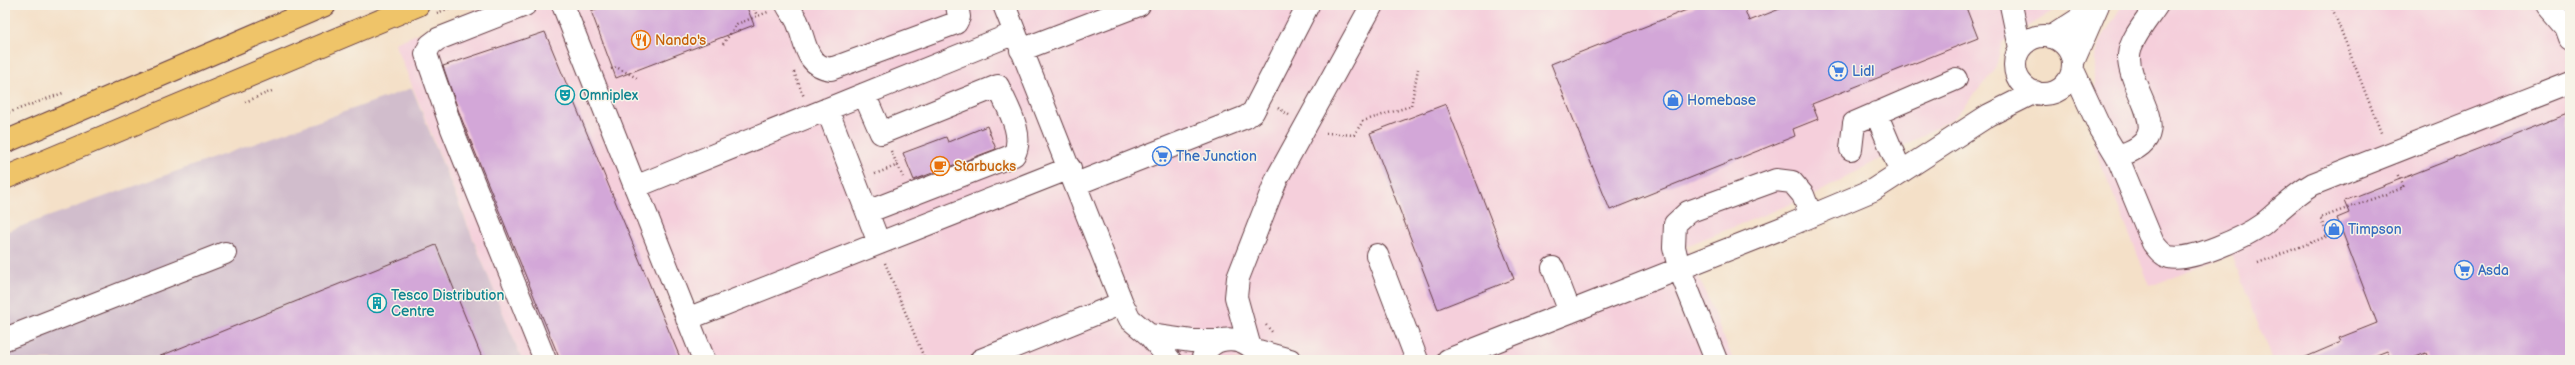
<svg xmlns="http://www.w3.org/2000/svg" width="2575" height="365" font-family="'Balsamiq Sans',sans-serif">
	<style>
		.built { fill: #f5cfdb }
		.industrial { fill: #d1bdcc }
		.building { fill: #d3a7d8 }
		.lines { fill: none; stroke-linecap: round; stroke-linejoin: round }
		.minor-casing { stroke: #643c43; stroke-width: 24 }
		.highway-casing { stroke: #643c43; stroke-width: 24 }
		.path { stroke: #643c43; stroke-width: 2.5; stroke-dasharray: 1 3; stroke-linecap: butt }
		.minor { stroke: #fff; stroke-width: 22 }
		.highway { stroke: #efc469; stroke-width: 22 }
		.labels { text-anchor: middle; stroke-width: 3; stroke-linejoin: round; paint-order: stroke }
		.food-label { font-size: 14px; fill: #c56008; stroke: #f7f3e8; text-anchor: start }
		.shop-label { font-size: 14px; fill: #366cbe; stroke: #f7f3e8; text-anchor: start }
		.culture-label { font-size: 14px; fill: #0d838f; stroke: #f7f3e8; text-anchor: start }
	</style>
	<rect width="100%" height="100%" fill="#f7f3e8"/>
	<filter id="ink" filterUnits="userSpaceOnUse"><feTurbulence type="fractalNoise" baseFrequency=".025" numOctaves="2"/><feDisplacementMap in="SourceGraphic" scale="8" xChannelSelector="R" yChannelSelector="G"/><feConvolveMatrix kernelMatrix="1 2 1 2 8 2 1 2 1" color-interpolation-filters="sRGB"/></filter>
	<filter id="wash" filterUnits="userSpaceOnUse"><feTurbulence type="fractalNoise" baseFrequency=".012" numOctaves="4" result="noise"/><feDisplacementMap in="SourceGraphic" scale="16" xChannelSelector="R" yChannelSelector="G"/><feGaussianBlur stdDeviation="0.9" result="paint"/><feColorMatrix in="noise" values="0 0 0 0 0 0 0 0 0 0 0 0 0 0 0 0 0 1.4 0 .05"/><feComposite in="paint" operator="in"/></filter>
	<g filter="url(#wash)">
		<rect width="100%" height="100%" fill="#f4e0c8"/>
		<path class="built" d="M488 5H2063L2002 43 1995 70 1954 118 1816 194 1686 246 1733 360H522L395 43Z
			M2122 5H2570V360H2272L2232 255 2150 286 2095 149V58L2101 40Z"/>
		<path class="industrial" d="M412 88 522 360H5V232Z"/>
		<g id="blocks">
			<path class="building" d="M607 5H746L754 25 616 78 591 11Z
				M1699 5H1743L1749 21 1790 5H1965L1978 38 1812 104 1818 119 1793 129 1795 136 1610 210 1551 64Z
				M545 32 681 360H560L460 115 443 66Z
				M1446 104 1514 279 1438 309 1370 133Z
				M2570 113V360H2429L2426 353 2408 360H2391L2387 351 2364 360H2299L2341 342 2339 338 2377 323 2337 218 2349 213 2344 201Z
				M987 126 996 149 914 180 903 153 946 137 948 142Z
				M436 245 483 360H153V359Z"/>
		</g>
	</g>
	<g filter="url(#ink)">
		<use href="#blocks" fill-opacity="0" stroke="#643c43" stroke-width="1"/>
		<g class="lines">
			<g class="minor-casing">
				<path id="minor" d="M525 5 438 39 430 45 426 54 452 129 545 360
					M563 5 704 360
					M787 5C790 11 794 15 797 21 806 42 805 66 831 69L956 23 959 17 957 5
					M1004 5 1122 303 1130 319 1149 335 1170 360
					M2011 5 2020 48
					M2547 5 2566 27 2570 38
					M2015 65a29 29 0 1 1 58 0a29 29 0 1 1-58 0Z
					M2051 37 2096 8
					M1021 50 1139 5
					M2073 62 2098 5
					M2073 70 2099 126 2117 156 2153 243C2158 249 2162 255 2169 257 2191 262 2245 237 2263 224 2280 210 2294 195 2313 184L2570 83
					M864 94 881 133 998 86C1007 107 1025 134 1014 155L867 212
					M827 109 879 243
					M1876 113 1901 172
					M1851 149 1854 123 1956 79
					M2117 156C2184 138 2127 93 2129 55 2130 39 2148 19 2157 5
					M1076 184 1246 117 1253 112 1308 5
					M635 187 1015 33
					M1377 255 1417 360
					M1553 268 1570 312
					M687 319 1070 168
					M1149 335 1192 341H1219
					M5 339 225 253
					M1249 344 1236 297 1238 278 1277 178 1372 5
					M1255 350 1290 360
					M981 360 1122 303
					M1202 360C1211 331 1251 334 1260 360
					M1448 360 1785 227 1873 190 1989 115 2035 92
					M1716 360 1679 268 1674 247 1675 224 1688 212 1776 180 1792 182 1803 195 1811 216"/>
			</g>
			<g class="highway-casing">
				<path id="highway" d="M5 142 325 5
					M5 178 418 5"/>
			</g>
			<path class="path" d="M753 5 757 16
				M2331 5 2382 135
				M437 13 457 5
				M723 44 737 24 768 12
				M611 69 616 67 637 78
				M794 72 804 97
				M245 102 272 91
				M1278 108 1289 115
				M5 114 63 93
				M1326 133 1354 135 1363 121 1411 106 1418 69
				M891 151 903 177
				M875 174 898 165
				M885 263 925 360
				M2258 263 2328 236 2320 218 2403 188 2397 173
				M1266 325 1273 333"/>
			<use href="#minor" class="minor"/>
			<use href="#highway" class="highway"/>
		</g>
	</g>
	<defs>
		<g id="restaurant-ring" transform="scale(1)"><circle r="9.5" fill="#f7f3e8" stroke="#e8710a" stroke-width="1.5"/><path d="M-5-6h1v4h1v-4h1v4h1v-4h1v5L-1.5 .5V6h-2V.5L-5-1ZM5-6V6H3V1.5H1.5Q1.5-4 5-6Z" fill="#e8710a"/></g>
		<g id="supermarket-ring" transform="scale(1)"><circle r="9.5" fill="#f7f3e8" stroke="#3f7fe0" stroke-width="1.5"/><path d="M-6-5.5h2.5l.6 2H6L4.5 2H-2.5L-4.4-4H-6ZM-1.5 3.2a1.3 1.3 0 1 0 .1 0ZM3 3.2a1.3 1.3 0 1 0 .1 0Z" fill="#3f7fe0"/></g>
		<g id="theatre-ring" transform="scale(1)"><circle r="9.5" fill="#f7f3e8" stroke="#0f9aa8" stroke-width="1.5"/><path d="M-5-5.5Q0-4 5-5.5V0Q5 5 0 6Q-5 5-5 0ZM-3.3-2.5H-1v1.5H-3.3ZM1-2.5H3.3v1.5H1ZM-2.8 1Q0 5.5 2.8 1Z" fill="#0f9aa8"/></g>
		<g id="shop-ring" transform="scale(1)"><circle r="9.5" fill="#f7f3e8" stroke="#3f7fe0" stroke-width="1.5"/><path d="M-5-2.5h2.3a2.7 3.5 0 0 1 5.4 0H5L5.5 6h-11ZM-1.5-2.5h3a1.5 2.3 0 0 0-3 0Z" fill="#3f7fe0"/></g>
		<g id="cafe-ring" transform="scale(1)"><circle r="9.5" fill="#f7f3e8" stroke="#e8710a" stroke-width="1.5"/><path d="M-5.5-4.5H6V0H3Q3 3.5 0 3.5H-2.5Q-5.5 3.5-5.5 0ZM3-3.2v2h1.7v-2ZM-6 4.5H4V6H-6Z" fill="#e8710a"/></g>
		<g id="building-ring" transform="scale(1)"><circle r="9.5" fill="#f7f3e8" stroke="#0f9aa8" stroke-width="1.5"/><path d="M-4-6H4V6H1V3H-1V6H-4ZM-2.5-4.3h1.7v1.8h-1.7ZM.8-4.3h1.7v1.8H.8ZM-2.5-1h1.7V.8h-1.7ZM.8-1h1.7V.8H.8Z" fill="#0f9aa8"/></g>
	</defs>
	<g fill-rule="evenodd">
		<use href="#restaurant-ring" x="641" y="40"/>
		<use href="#supermarket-ring" x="1838" y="71"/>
		<use href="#theatre-ring" x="565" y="95"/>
		<use href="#shop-ring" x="1673" y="100"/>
		<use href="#supermarket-ring" x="1162" y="156"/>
		<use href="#cafe-ring" x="940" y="166"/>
		<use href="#shop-ring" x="2334" y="229"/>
		<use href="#supermarket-ring" x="2464" y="270"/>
		<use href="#building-ring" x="377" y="303"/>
	</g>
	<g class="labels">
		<g class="food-label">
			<text x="655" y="45">Nando's</text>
			<text x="954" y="171">Starbucks</text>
		</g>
		<g class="shop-label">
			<text x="1852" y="76">Lidl</text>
			<text x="1687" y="105">Homebase</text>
			<text x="1176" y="161">The Junction</text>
			<text x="2348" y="234">Timpson</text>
			<text x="2478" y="275">Asda</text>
		</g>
		<g class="culture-label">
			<text x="579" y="100">Omniplex</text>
			<text x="391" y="300">Tesco Distribution<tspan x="391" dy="16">Centre</tspan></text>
		</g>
	</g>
	<rect width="2575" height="365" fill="none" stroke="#f7f3e8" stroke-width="20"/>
</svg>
